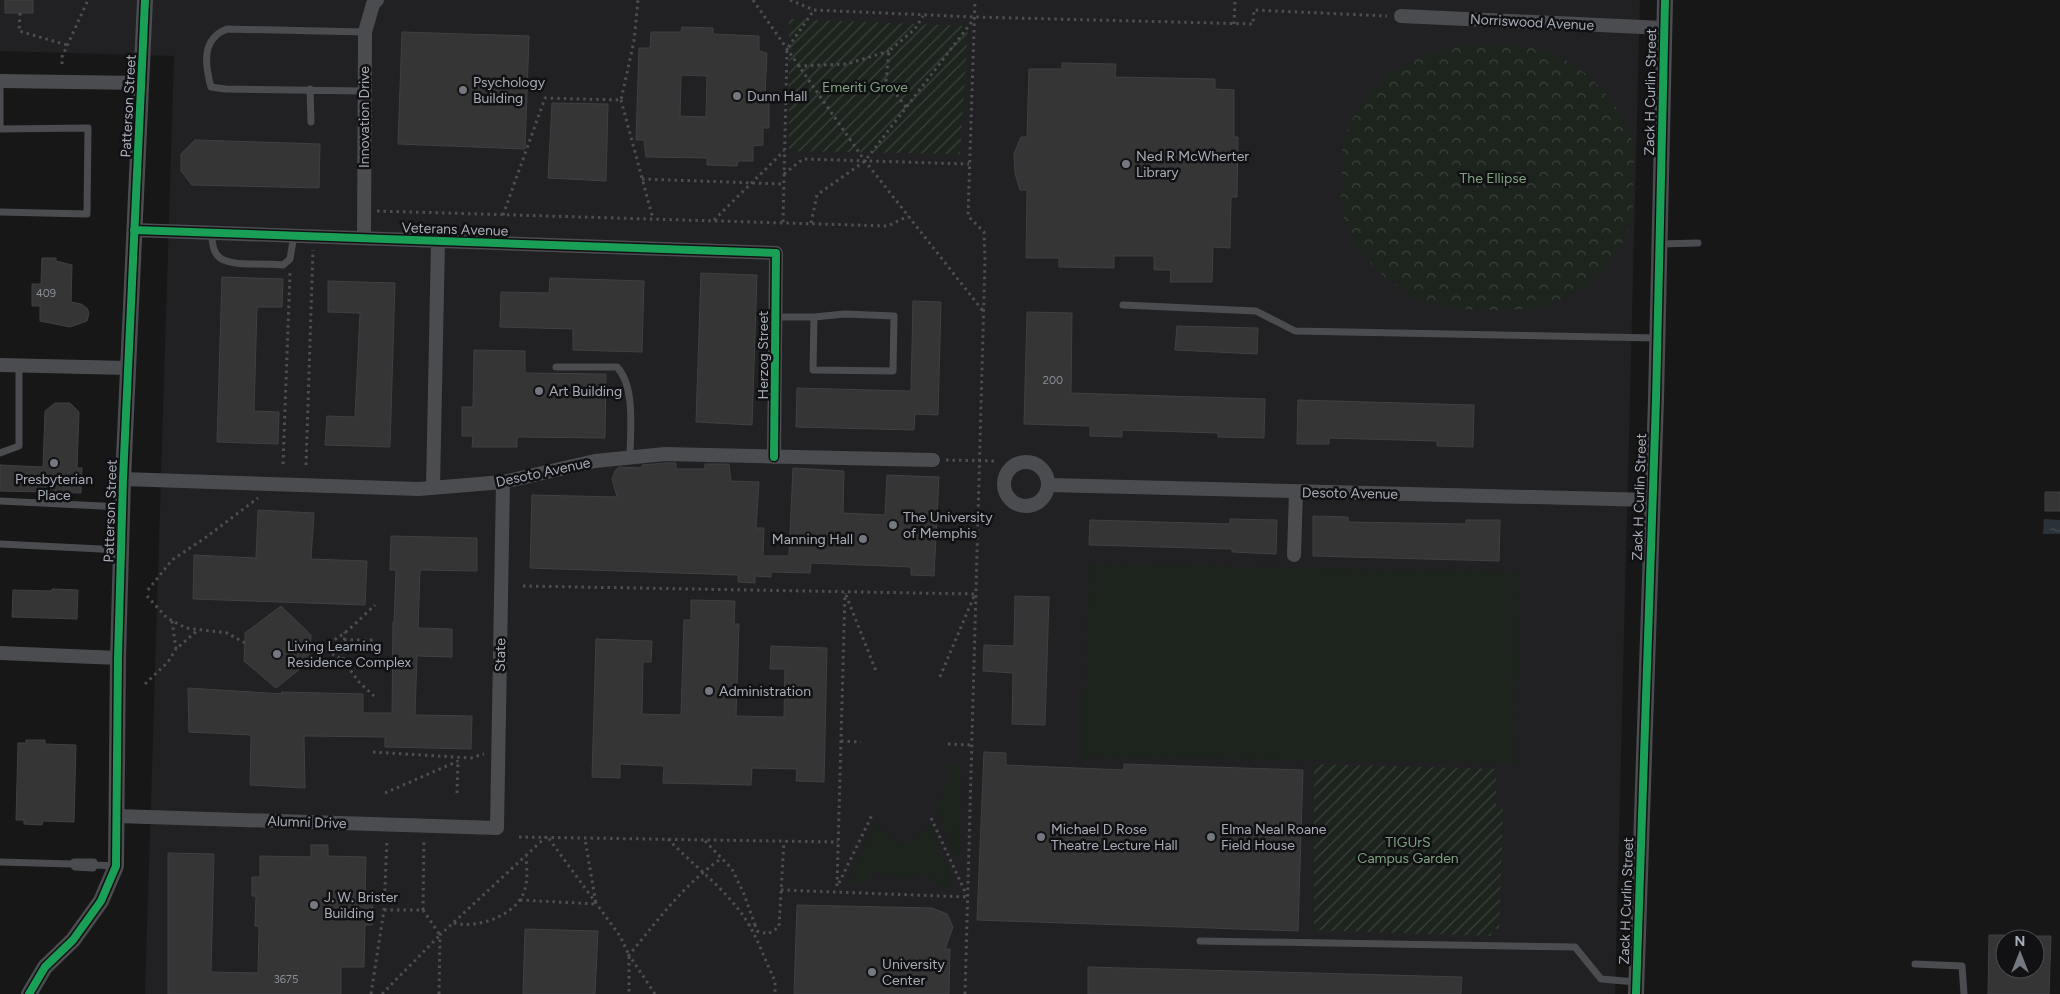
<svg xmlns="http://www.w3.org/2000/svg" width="2060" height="994" font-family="Figtree,sans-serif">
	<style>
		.built { fill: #212123 }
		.grass { fill: #1d241e }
		.park { fill: url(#park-crowns) }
		.garden { fill: url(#garden-furrows) }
		.water { fill: url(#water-ripples) }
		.building { fill: #353536; stroke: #3f4043; fill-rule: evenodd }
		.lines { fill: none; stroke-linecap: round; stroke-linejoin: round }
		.path { stroke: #4d4e52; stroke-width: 3; stroke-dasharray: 2.5 4; stroke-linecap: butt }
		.service { stroke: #4b4c50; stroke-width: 7 }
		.minor { stroke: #4b4c50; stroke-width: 14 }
		.tertiary { stroke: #4b4c50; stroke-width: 16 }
		.cycleway-casing { stroke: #111113; stroke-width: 11 }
		.cycleway { stroke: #1a9f57; stroke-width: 8 }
		.poi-dot { fill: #757880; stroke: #111113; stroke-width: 2 }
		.labels { text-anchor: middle; stroke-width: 5; stroke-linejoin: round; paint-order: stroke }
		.number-label { font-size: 11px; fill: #8b8f98 }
		.street-label { font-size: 14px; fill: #a8adb8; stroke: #111113 }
		.poi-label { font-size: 14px; fill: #a8adb8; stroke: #111113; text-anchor: start }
		.park-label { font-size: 14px; fill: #7fa381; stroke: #111113 }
	</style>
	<defs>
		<pattern id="park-crowns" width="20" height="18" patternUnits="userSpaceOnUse" patternTransform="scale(1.25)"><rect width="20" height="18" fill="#1d241e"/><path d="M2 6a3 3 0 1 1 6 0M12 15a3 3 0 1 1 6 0" fill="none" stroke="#3b413d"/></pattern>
		<pattern id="garden-furrows" width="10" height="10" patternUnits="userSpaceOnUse" patternTransform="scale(1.25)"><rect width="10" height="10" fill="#1d241e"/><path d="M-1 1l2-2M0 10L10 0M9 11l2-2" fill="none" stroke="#3b413d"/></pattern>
		<pattern id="water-ripples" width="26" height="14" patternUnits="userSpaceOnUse" patternTransform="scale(1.25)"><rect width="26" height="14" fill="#2a3239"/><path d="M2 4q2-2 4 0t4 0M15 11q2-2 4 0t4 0" fill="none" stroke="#464d54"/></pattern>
	</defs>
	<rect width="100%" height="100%" fill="#171717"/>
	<path class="built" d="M0 0H1640L1615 994H145L174 56 0 51Z"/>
	<path class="grass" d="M1090 564 1518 572 1517 643 1519 666 1516 691 1515 762 1445 761 1432 763 1082 756Z
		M951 763 960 766 961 769 959 853 957 855 954 854 937 809 946 783 948 765Z
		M877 823C897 847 906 849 929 826L931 827 951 879 950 885 938 884 927 874H920L902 879 880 871 872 874 865 883H852L850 876 874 825Z"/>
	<path class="park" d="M1466 45C1488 46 1511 45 1533 48 1574 53 1625 104 1633 144 1635 158 1633 175 1633 189 1632 198 1634 207 1632 216 1627 240 1612 264 1592 280 1558 308 1529 311 1487 310 1464 310 1442 308 1421 300 1410 296 1399 288 1390 281 1367 263 1343 232 1341 202 1340 192 1342 181 1342 171 1342 162 1342 152 1343 144 1346 129 1356 111 1365 99 1389 67 1428 51 1466 45Z"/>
	<path class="garden" d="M789 19 968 26 960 154 789 151Z
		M1314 764 1496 769V808H1503L1499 929 1492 928 1491 936 1314 930Z"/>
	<path class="water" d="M2044 519 2060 520V534H2043Z"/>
	<path class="building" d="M5 0H33V13H5Z
		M682 27 713 28V34L759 36V51L767 53 765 95 769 97V128H763V145L753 146V161H738L737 166 707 165V158L646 157 644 140H636L639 48H650L651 32H681ZM681 75 707 76 706 117 680 116Z
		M402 32 529 36 525 149 398 144Z
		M1062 63 1116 64 1115 77 1215 79V89L1234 90V137H1238L1237 197H1231L1230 248 1213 247 1212 282H1170L1171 270H1154V256H1114V268L1059 267V258H1026L1027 190H1020L1015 173 1014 154 1021 137H1027L1029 69H1062Z
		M552 103 608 104 606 181 548 178Z
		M195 140 320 144 319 188 192 185 181 171V154Z
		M42 258H56V261L72 265 71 302 81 304 87 308 89 313 87 321 70 327 40 321V306H32V284H41Z
		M701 273 757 275 752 425 696 422Z
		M222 277 283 279 282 307H257L254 411 279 412 278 444 217 442Z
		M550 278 644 281 642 352 573 350V329L500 327 501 292 549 293Z
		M328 281 395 283 390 447 325 445 327 416 355 417 360 313 328 312Z
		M913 301 941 302 938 415 915 414 914 430 796 427 797 388 911 391Z
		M1027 312 1072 313 1071 393 1265 399 1264 438 1218 437V433L1122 430V437L1090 436V426L1024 424Z
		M1177 326 1258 328 1257 354 1175 350Z
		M474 350 525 351V373L606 374 605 438 517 437V447H472L473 436H462V407H473Z
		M1298 400 1474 405 1473 447 1437 446V441L1329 438V444H1297Z
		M55 403H70L79 412 77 468H82L81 493 0 491V465L43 467 45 411Z
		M665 463H676V469H705V464H729L731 481 759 482 756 528H764L763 556H789L793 468 844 471 843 513 885 515 887 475 939 477 934 576 911 575V567L811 563 810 573 771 572V577L755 576V583L738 582V575L530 568 532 495 617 497 612 479 615 471 619 467 642 468V465Z
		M2045 492H2060V511H2045Z
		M258 510 314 513 311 559 367 561 365 605 193 599 194 555 256 558Z
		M1313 516 1348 517V522L1466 524V520H1500L1499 561 1313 556Z
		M1230 519 1277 520 1276 554 1232 552V549L1089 545 1090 520 1230 524Z
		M391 536 477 538V571L420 570 418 628 452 629V657L417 656 415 715 472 716 471 749 385 747V737L304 736 305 788 250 785 251 735 189 732 188 688 283 694 281 692 363 694V713H392L393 622H394L396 570H390Z
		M52 589 78 590 77 619 12 617 13 590 52 591Z
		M1015 596 1049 597 1045 725 1012 724 1013 673 983 671 984 645 1014 646Z
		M691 600 735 601 734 624H739L736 716 784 717 785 669H770L771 646 827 648 824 782 796 781 797 769 752 768 751 785 663 783 664 766 620 764V778L592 777 596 639 652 641 651 662H643L642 714 681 715 684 620H691Z
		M281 606 311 635 310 661 276 688 244 661 245 643V633Z
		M26 740H45V744L76 745 74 822 43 821 42 825 24 824V820H16L18 743H26Z
		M984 752 1006 753V765L1124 770V764L1303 770 1298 931 977 920Z
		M311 845H328V856L366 857 365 899H373L372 925H365L364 967H341V994H168V853L214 854 211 972 258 973 259 926H255L256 896H252V877H260V856L311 857Z
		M797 905 932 908 947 914 953 927 945 949H950L949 994H794Z
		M525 929 598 931 595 994H523Z
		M1989 935H2005V969H2035V936H2051L2049 994H1988Z
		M1088 967 1462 977 1461 994H1088Z"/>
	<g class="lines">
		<path class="path" d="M753 0 865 161 983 311
			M790 0 814 10 975 17 1253 24 1254 10 1387 16
			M20 13 19 31 67 45
			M1234 24 1235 0
			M62 64V57L88 0
			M798 66 847 64 889 51
			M621 100 653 219
			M906 107 886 81 889 51 915 29 923 16
			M784 174 803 159 969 164
			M642 179 783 184
			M377 211 888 226 908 216
			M503 215 545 98 621 100 634 41 638 0
			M714 220 784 151
			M783 222 787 49 814 10
			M811 223 817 195 865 161 974 19
			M946 460 996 461
			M283 464 290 273
			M306 465 313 250
			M523 586 975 594 939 679
			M148 590 172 560 205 538 258 498
			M846 595 876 671
			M147 596 167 618 186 628 227 633 245 643
			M172 621 176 649 198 630
			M344 640H375
			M310 647C336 647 357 621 375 605
			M321 647 343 660 345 632
			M343 660 359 682 374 696
			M145 684 168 662 176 649
			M841 741 861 742
			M948 744 972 745
			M373 752 471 758 484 754
			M385 793 458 761
			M457 793 458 760
			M931 818 967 896
			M519 837 838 842
			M668 839C691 863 718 883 739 910 755 930 764 958 775 981V994
			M705 841 732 869 744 894 755 925
			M839 883 873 813
			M837 886 845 593
			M781 890 968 897
			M520 900 596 904 585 839
			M384 910H423L424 840
			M454 923C477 929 515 916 524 892 528 881 527 869 526 857
			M748 925H755L757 931 768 934 779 927 784 841
			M371 994 384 910 387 839
			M382 994 440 935 423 910
			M439 994 440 935 547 836 620 936 629 955V994
			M655 994 629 955C658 920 684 884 722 858
			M965 994 985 260 984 232 968 216 975 0"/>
		<path class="service" d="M310 89 311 122
			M364 91 225 89 211 87C205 65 201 39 227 29L365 32
			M0 129 88 128 87 214 0 212
			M0 129V81
			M212 232C211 259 222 263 247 264 259 264 271 264 283 265L290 259 294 235
			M1659 244 1698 243
			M1123 305 1256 311 1295 331 1657 338
			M775 317H814L813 370 893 371 894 316 845 314 814 317
			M556 367H617C636 387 630 432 630 458
			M0 453 19 446V366
			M0 501 122 507
			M0 544 121 550
			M0 862 72 864 74 862H94L95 865 93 868 75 867 72 864
			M95 865 115 866
			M1200 941 1575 947 1601 979 1636 982
			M1915 964 1962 966 1964 994"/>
		<path class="minor" d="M1401 16 1664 28
			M0 81 142 83
			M134 230 776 253 774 457
			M364 238 365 32 373 4 377 0
			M0 365 128 368
			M1004 484a22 22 0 1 1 44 0a22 22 0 1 1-44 0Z
			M123 479 419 489 503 482 595 461 665 454 933 460
			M1049 485 1651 500
			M433 488 438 241
			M1294 555 1296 492
			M0 653 118 658
			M117 816 497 828 503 482"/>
		<path class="tertiary" d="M29 994 45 967 73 940 101 901 116 866 118 658 123 479 145 0
			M1636 994 1656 400 1665 0"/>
		<g class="cycleway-casing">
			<path id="cycleway" d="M134 230 776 253 774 457
				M29 994 45 967 73 940 101 901 116 866 118 658 123 479 145 0
				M1636 994 1656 400 1665 0"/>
		</g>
		<use href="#cycleway" class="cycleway"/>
	</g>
	<g class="poi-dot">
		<circle cx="463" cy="90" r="5"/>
		<circle cx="737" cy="96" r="5"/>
		<circle cx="1126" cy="164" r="5"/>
		<circle cx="539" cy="391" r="5"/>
		<circle cx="54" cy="463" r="5"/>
		<circle cx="893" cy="525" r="5"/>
		<circle cx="863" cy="539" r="5"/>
		<circle cx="277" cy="654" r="5"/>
		<circle cx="709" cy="691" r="5"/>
		<circle cx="1041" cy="837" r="5"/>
		<circle cx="1211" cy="837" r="5"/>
		<circle cx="314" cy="905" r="5"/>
		<circle cx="872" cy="972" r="5"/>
	</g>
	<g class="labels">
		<g class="number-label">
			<text x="46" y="297">409</text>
			<text x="1053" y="384">200</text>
			<text x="286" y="983">3675</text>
		</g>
		<g class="street-label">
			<text transform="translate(1532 22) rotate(3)" y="5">Norriswood Avenue</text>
			<text transform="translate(1650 92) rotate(-89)" y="5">Zack H Curlin Street</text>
			<text transform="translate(128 106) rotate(-87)" y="5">Patterson Street</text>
			<text transform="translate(364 117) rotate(-90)" y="5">Innovation Drive</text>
			<text transform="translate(455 229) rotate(2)" y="5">Veterans Avenue</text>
			<text transform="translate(763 355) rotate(-90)" y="5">Herzog Street</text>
			<text transform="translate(543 472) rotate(-12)" y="5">Desoto Avenue</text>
			<text transform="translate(1350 493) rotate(1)" y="5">Desoto Avenue</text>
			<text transform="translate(1639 497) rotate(-88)" y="5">Zack H Curlin Street</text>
			<text transform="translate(110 511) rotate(-88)" y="5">Patterson Street</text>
			<text transform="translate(500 655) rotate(-89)" y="5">State</text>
			<text transform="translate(307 822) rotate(2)" y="5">Alumni Drive</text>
			<text transform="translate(1626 901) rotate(-88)" y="5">Zack H Curlin Street</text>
		</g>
		<g class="poi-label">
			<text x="473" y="87">Psychology<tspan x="473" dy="16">Building</tspan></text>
			<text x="747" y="101">Dunn Hall</text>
			<text x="1136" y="161">Ned R McWherter<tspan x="1136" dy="16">Library</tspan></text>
			<text x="549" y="396">Art Building</text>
			<text x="54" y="484" text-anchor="middle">Presbyterian<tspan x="54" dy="16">Place</tspan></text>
			<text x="903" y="522">The University<tspan x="903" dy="16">of Memphis</tspan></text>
			<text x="853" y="544" text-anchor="end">Manning Hall</text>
			<text x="287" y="651">Living Learning<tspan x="287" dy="16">Residence Complex</tspan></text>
			<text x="719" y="696">Administration</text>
			<text x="1051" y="834">Michael D Rose<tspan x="1051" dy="16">Theatre Lecture Hall</tspan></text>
			<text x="1221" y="834">Elma Neal Roane<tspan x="1221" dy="16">Field House</tspan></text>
			<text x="324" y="902">J. W. Brister<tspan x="324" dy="16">Building</tspan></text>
			<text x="882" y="969">University<tspan x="882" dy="16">Center</tspan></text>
		</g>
		<g class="park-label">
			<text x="865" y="92">Emeriti Grove</text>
			<text x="1493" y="183">The Ellipse</text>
			<text x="1408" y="847">TIGUrS<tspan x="1408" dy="16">Campus Garden</tspan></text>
		</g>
	</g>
	<g transform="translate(2020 954)"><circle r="24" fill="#111113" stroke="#4d4f55"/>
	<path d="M0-4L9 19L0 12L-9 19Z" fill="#757880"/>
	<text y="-8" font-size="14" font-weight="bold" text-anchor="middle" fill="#a8adb8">N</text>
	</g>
</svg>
